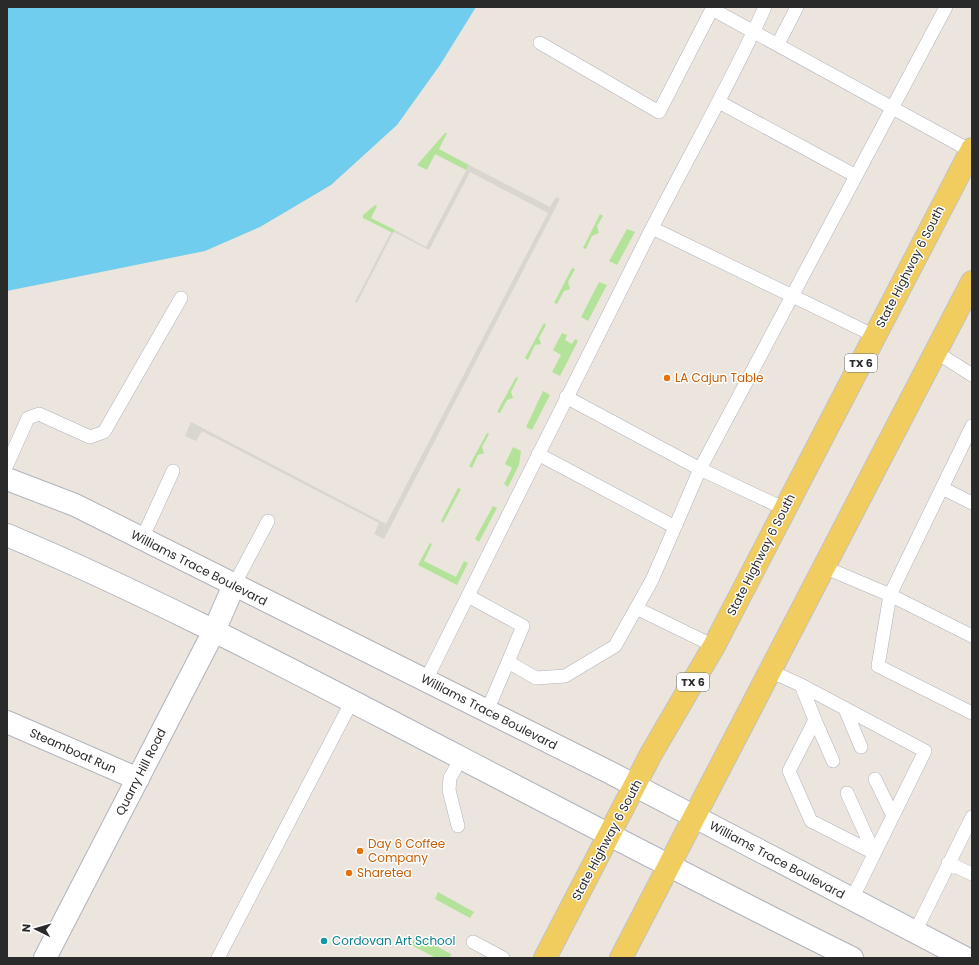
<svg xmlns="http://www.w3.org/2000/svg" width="979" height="965" font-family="Poppins,sans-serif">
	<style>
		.green { fill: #b3e399 }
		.plaza { fill: #d9d5cf }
		.water { fill: #70cdee }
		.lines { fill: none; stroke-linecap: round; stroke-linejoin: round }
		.lane-casing { stroke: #b0b3be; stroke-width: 14 }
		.street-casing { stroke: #b0b3be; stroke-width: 24 }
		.secondary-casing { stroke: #b0b3be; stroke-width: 24 }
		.primary-casing { stroke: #c3c3c3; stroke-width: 24 }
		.lane { stroke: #fff; stroke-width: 13 }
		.street { stroke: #fff; stroke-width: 22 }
		.secondary { stroke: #fff; stroke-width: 22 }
		.primary { stroke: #f0cd5e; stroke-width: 22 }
		.food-dot { fill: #e8710a; stroke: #fff; stroke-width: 1.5 }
		.culture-dot { fill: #0f9aa8; stroke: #fff; stroke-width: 1.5 }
		.labels { text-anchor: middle; stroke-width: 3; stroke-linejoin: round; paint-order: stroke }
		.shield { fill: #fff; stroke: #6a6a6a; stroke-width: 1 }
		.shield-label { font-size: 11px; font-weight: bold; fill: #2a2a2a }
		.street-label { font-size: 12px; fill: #2a2a2a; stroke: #fff }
		.food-label { font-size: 12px; fill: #c56008; stroke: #fff; text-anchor: start }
		.culture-label { font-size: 12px; fill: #0d838f; stroke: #fff; text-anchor: start }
	</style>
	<rect width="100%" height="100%" fill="#ece5dd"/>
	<path class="green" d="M445 133H447L439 149 469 165 466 170 435 154 427 170 417 165Z
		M375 205 377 206 371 218 395 230 393 233 363 218V215Z
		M600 214 603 216 597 226 599 233 592 236 586 249 583 248Z
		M627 229 635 232 617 265 609 261Z
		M572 268 575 269 568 282 570 289 564 291 557 304 554 303Z
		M599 282 607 285 588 321 581 317Z
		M544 323 546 325 539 338 541 344 535 345 528 360 525 358Z
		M562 333 567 335 565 340 572 344 575 339 578 341 560 376 552 372 561 355 553 350Z
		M516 377 518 378 511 392 513 398 507 400 500 413 497 412Z
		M543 391 550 395 532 430 526 427Z
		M487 433 489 434 482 447 484 453 478 455 472 468 469 466Z
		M513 447 521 451 519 465 508 487 504 484 512 468 505 464Z
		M458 488 461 489 443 523 441 521Z
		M493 506 497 508 479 542 475 539Z
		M430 543 432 544 424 561 456 577 464 561 468 563 457 585 418 565Z
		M438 892 474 912 470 918 435 899Z
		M416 935 451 954 450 958H436L411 945Z"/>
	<path class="plaza" d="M469 165 550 207 556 197 560 199 384 539 374 534 379 523 202 431 196 441 185 436 191 422 386 524 548 213 470 172 429 250 394 232 395 230 426 247Z
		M391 232 393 233 357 303 355 302Z"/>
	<path class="water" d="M7 7H476L440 65 397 125 331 185 260 227 205 251 7 291Z"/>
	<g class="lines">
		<g class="lane-casing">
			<path id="lane" d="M540 43 659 112 712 9 971 151
				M778 44 797 7
				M719 102 856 176
				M652 228 875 336
				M936 352 972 375
				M566 397 700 469 785 509
				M972 426 890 595 878 666 972 713
				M7 465 28 418 39 414 90 437 104 432 181 298
				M942 488 972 503
				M675 527 700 469 946 7
				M142 539 173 471
				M824 567 890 595 972 636
				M234 585 268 521
				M468 596 523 626 508 662
				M636 608 714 646
				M770 671 801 685 925 751 852 899
				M426 680C501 530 575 379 651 230 689 155 731 83 765 7
				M801 685 815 720 789 771 811 821 874 853
				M845 709 861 747
				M487 711 508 662 536 678 565 676 615 646 652 580 675 527 538 454
				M815 720 833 761
				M875 779 893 816
				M847 793 874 853
				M458 826 449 790 450 778 461 758
				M948 863 972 874
				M915 932 972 817
				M473 942 503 958
				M218 958 352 701"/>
		</g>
		<g class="street-casing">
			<path id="street" d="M7 722 138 779
				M45 958 214 631 234 585"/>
		</g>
		<g class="secondary-casing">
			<path id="secondary" d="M7 479 75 505 607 771 965 958
				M7 535C147 594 282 665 417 735 561 810 706 886 852 958"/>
		</g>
		<g class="primary-casing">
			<path id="primary" d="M545 958 651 754 714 646 972 149
				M621 958 972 282"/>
		</g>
		<use href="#lane" class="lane"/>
		<use href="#street" class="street"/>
		<use href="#secondary" class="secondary"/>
		<use href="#primary" class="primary"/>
	</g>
	<g class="food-dot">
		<circle cx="667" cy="378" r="4"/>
		<circle cx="360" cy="851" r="4"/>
		<circle cx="349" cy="873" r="4"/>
	</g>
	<circle class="culture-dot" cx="324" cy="941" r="4"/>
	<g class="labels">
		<g class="shield">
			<rect x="845" y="354" width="32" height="18" rx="3"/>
			<rect x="677" y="673" width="32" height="18" rx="3"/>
		</g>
		<g class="shield-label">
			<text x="861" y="367">TX 6</text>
			<text x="693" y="686">TX 6</text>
		</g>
		<g class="street-label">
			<text transform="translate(910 267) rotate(-63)" y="4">State Highway 6 South</text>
			<text transform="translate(761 555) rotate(-63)" y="4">State Highway 6 South</text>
			<text transform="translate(199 568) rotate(27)" y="4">Williams Trace Boulevard</text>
			<text transform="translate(489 712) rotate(27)" y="4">Williams Trace Boulevard</text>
			<text transform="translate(73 751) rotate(24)" y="4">Steamboat Run</text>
			<text transform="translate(141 772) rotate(-63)" y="4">Quarry Hill Road</text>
			<text transform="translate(607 840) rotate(-62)" y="4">State Highway 6 South</text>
			<text transform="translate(777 860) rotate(28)" y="4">Williams Trace Boulevard</text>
		</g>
		<g class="food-label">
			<text x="675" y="382">LA Cajun Table</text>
			<text x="368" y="848">Day 6 Coffee<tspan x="368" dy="14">Company</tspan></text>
			<text x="357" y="877">Sharetea</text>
		</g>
		<g class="culture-label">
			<text x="332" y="945">Cordovan Art School</text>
		</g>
	</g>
	<rect width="979" height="965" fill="none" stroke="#2a2a2a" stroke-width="16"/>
	<g transform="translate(36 929) rotate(275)" stroke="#ffffff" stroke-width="3" paint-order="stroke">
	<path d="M0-3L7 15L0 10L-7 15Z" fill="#2a2a2a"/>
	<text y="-6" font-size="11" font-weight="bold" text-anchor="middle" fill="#2a2a2a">N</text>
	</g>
</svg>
